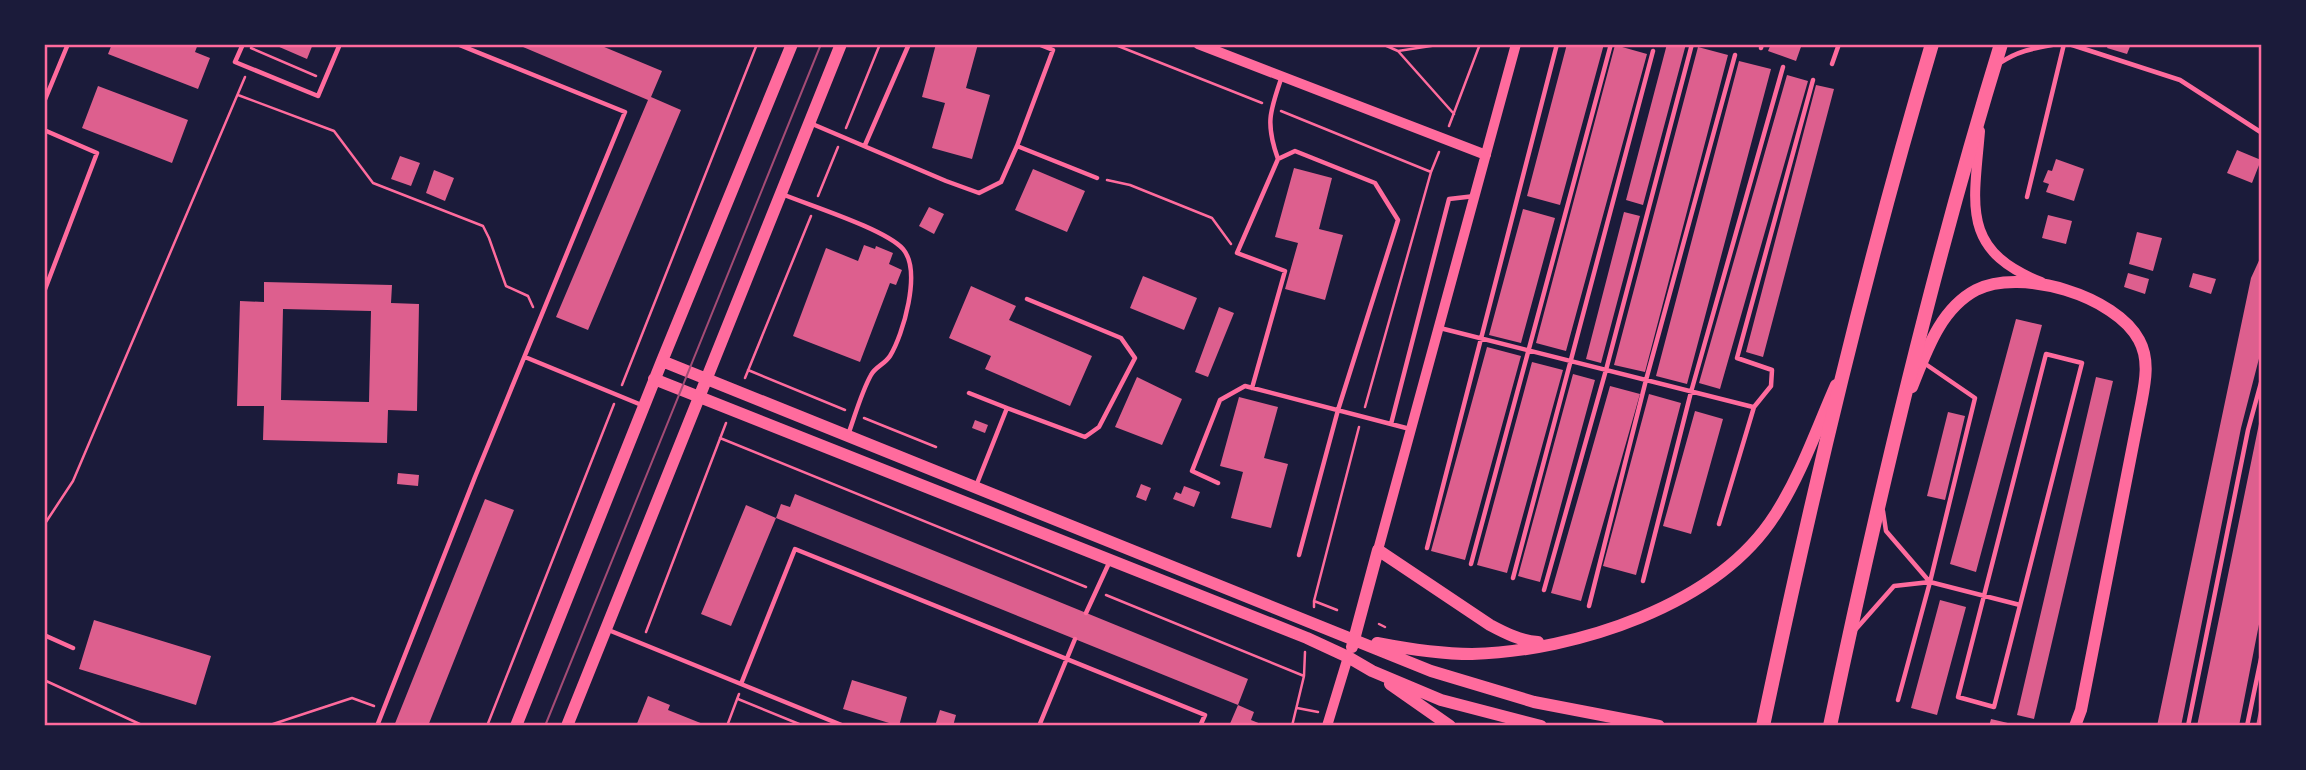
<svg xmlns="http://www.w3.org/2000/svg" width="2306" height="770" font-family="Rubik,sans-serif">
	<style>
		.building { fill: #dd5f8e; fill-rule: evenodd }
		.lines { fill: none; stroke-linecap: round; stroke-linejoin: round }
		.path { stroke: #ff6b9d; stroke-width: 2.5 }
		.service { stroke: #ff6b9d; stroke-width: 4.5 }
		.tertiary { stroke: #ff6b9d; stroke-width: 10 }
		.secondary { stroke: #ff6b9d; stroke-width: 12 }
		.trunk { stroke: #ff6b9d; stroke-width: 14 }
		.tram { stroke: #a44b75; stroke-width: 2 }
		.neatline { fill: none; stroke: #ff6b9d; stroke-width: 2.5 }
	</style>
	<rect width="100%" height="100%" fill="#1b1b3a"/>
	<path class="building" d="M112 44H172L181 47 182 44H198L195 52 210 58 198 89 108 54Z
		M277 44H313L307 59 277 46Z
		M516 44H597L662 71 651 97 681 110 588 330 556 317 648 100Z
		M936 44H978L966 88 990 95 972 159 932 148 945 103 922 97Z
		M1567 44H1604L1560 205 1527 196Z
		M1667 44H1686L1643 205 1626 200Z
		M1771 44H1802L1796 61 1768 51Z
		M2109 44H2131L2127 54 2107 48Z
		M1615 45 1647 54 1566 351 1536 343Z
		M1698 47 1728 55 1645 372 1614 365Z
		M1739 61 1771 69 1687 384 1656 376Z
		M1787 75 1808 81 1720 389 1699 383Z
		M1816 85 1834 89 1763 357 1746 352Z
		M98 86 188 120 172 163 82 128Z
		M2237 150 2261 160 2252 183 2227 173Z
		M400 156 420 163 411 186 391 179Z
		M2056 159 2084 169 2074 201 2046 192 2049 184 2043 182 2048 170 2052 171Z
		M1294 168 1332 178 1319 229 1343 235 1325 300 1285 289 1298 243 1275 237Z
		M1033 169 1085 191 1067 232 1015 210Z
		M434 170 454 178 445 201 426 193Z
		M929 207 944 214 934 234 919 226Z
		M1523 209 1555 218 1521 343 1489 335Z
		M1624 212 1640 216 1601 363 1586 359Z
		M2048 215 2072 221 2066 244 2042 238Z
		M2137 232 2162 238 2153 271 2129 264Z
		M864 245 875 249 876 246 893 253 889 264 902 270 896 285 890 283 860 362 793 336 826 248 858 261Z
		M2262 254V347L2241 428 2181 726H2157L2251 278Z
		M2128 273 2149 279 2145 294 2124 287Z
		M2193 273 2216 279 2211 294 2189 287Z
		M1143 276 1197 298 1184 330 1130 308Z
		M264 282 392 285 391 303 419 304 417 411 388 410 387 443 263 440 264 406H237L240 301 264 302ZM283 309 371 311 369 402 281 400Z
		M971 286 1016 306 1009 320 1092 356 1070 406 985 369 991 356 949 338Z
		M1219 307 1234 313 1208 377 1195 372Z
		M2016 319 2042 325 1976 572 1950 564Z
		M1487 347 1521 356 1465 560 1431 551Z
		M1532 362 1563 370 1507 573 1477 565Z
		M1573 374 1595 380 1540 582 1518 576Z
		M1137 377 1182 399 1162 445 1115 427Z
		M2096 377 2113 381 2034 719 2017 715Z
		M1610 386 1640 394 1581 601 1551 593Z
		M1649 394 1681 403 1636 575 1603 566Z
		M1239 397 1278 407 1264 458 1288 464 1271 528 1231 518 1243 472 1220 466Z
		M1695 411 1723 419 1691 534 1663 526Z
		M1948 412 1965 416 1945 500 1927 496Z
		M2261 414 2262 609 2239 726H2197Z
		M975 420 988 425 985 433 972 428Z
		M398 473 419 475 418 486 397 484Z
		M1141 484 1151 488 1146 501 1136 497Z
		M1184 486 1200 492 1194 507 1173 499 1176 492 1181 494Z
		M795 494 1248 679 1238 705 776 518 781 504 790 507Z
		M485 499 514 510 428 726H394Z
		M746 505 776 518 731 626 701 614Z
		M1940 600 1966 607 1937 715 1911 708Z
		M94 620 211 656 196 705 79 669Z
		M852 680 907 697 899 726 843 709Z
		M648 696 670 705 668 710 708 726H636Z
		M2261 700 2262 726H2256Z
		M1238 705 1254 712 1251 720 1266 726H1229Z
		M940 710 956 715 953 726H935Z
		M1991 719 2012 724V726H1989Z"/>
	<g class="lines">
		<path class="path" d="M1113 44 1262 103
			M1382 44 1398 51 1454 114
			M251 48 316 76
			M1398 51 1444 44
			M238 95 334 131 373 183 483 226 489 238 506 286 528 296 533 307
			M1281 111 1431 172
			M1449 126 1480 44
			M846 128 880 44
			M1107 180 1130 185 1212 218 1231 244
			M818 196 838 147
			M748 370 845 410
			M745 378 811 216
			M622 385 757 44
			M1365 407 1431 172 1439 152
			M864 418 936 447
			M720 438 1086 587
			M44 525 73 481 245 77
			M1106 595 1304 676 1305 652
			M1314 601 1337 610
			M1314 607V601L1359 427
			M1379 624 1385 627
			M646 632 726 423
			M44 680 144 726
			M738 699 804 726
			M1297 708 1318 712
			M267 726 352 698 374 706
			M487 726 614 404
			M727 726 739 694
			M1292 726 1304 676"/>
		<path class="service" d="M243 44 235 62 318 96 340 44
			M2069 44 2180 80 2262 133
			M1761 48 1762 44
			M2000 63C2019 50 2036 48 2057 44
			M1832 64 1839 44
			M44 102 68 44
			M810 123 946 181 979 193 1001 182 1017 146 1053 50 1038 44
			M44 130 97 153 44 292
			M865 145 909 44
			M1017 146 1097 178
			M1278 159C1265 123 1270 111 1282 76
			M782 194C811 206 885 229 903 249 922 271 903 335 890 356 885 364 875 367 871 375 861 393 855 416 848 435
			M2027 197 2064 44
			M1440 328 1753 407
			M2046 354 2082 363 1994 707 1958 697Z
			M525 357 644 406
			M1252 388 1285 271 1237 253 1278 159 1295 151 1375 183 1398 220 1338 410 1299 555
			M969 393 1007 408
			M1391 424 1449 199 1475 196
			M1218 483 1192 471 1220 400 1245 386 1410 429
			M976 486 1007 408 1085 437 1099 427 1135 358 1121 338 1027 299
			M1883 511 1886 531 1929 581
			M1719 524 1754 407 1771 386 1772 370 1737 358 1813 80
			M1427 548 1557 44
			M1471 564 1611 44
			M1513 578 1653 51
			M1643 581 1691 392 1783 67
			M1544 590 1606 370 1692 44
			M1589 606 1646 380 1735 55
			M1086 613 1109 563
			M606 629 741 684 795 549 1205 715 1200 726
			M1856 629 1894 586 1930 582 2020 605
			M44 635 73 648
			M741 684 844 726
			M1898 700 1930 582 1975 398 1924 363
			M377 726 475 477 625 112 457 44
			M1039 726 1075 639
			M2188 726 2248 430 2262 379
			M2247 726 2262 654"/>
		<path class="tertiary" d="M1198 44 1486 155
			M1980 131C1974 205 1960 250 2041 282
			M1378 550 1516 44
			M1327 726 1348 657"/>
		<path class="secondary" d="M662 361 1431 671 1534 702 1659 726
			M654 379 1307 638 1348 657 1372 671 1441 700 1541 726
			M1912 387C1926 352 1940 309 1976 290 2020 267 2116 296 2139 340 2150 360 2145 383 2141 404L2081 710 2075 726
			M1377 643C1408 649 1440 654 1472 654 1575 651 1717 606 1775 515 1801 475 1817 428 1836 385
			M1352 647 1378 550 1490 625C1505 633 1521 641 1538 642
			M1390 684 1450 726
			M516 726 662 361 792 44
			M567 726 841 44"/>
		<path class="trunk" d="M1763 726C1811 497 1865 269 1932 44
			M1830 726C1878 497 1932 268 2001 44"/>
		<path class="tram" d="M545 726 821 44"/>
	</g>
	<rect width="2306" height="770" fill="none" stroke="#1b1b3a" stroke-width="91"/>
	<rect x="46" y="46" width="2214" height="678" class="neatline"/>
</svg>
